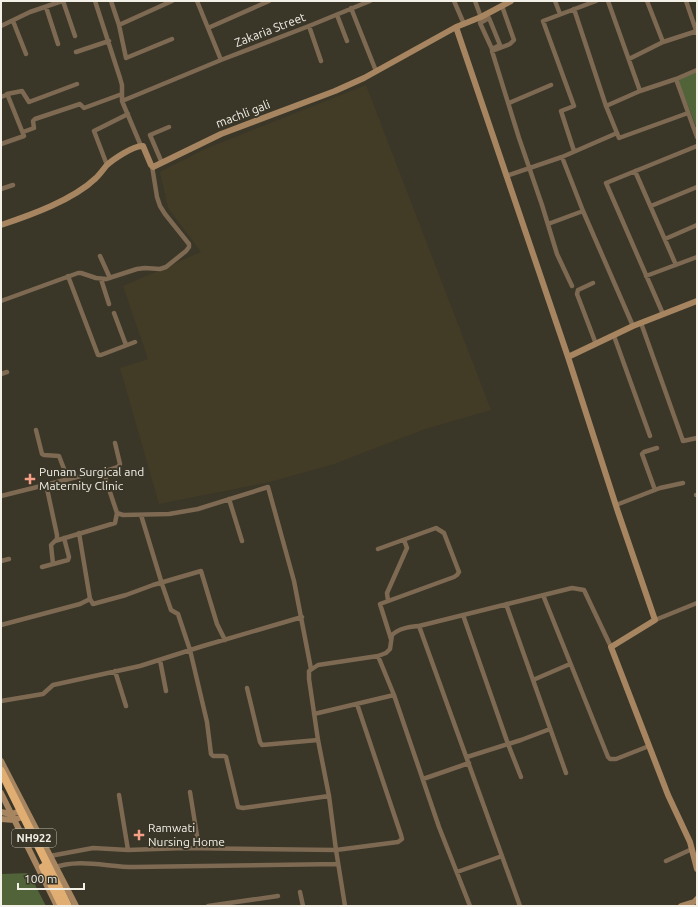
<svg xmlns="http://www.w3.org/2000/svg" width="698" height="907" font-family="Ubuntu,sans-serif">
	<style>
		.built { fill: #423c27 }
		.green { fill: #516439 }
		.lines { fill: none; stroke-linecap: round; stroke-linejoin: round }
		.street { stroke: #7e6952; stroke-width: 4.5 }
		.secondary { stroke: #a68560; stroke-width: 6 }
		.highway-bridge { stroke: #e0ae72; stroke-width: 8 }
		.poi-dot { fill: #f49f86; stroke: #3a3628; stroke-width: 1.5 }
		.labels { text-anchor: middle; stroke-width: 4; stroke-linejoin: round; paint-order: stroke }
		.shield { fill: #3a3628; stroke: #bbb8ae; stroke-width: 1 }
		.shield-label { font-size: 11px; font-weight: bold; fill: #f2f0e7 }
		.street-label { font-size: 12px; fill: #f2f0e7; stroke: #3a3628 }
		.poi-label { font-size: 12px; fill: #f2f0e7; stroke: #3a3628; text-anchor: start }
	</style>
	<rect width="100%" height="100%" fill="#3a3628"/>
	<path class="built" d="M366 85 491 410 425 429 334 464 270 482 159 504 120 368 148 359 123 286 201 252 168 208 160 172 205 149Z"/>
	<path class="green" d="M697 72V129L678 80Z
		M29 873 46 906H1V874Z"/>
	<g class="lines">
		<path class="street" d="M63 1 75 36
			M95 1 120 78 122 85V101L141 146
			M111 1 119 25 126 58 172 39
			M197 1 208 28 269 1
			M454 1 464 24
			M475 1 482 20
			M555 1 560 14
			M608 1 640 91
			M647 1 663 42
			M686 1 697 33
			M502 6 514 40 510 44 492 51 519 138 542 205 557 254 572 286
			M46 7 58 44
			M351 8 376 71
			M574 9 606 106 619 138 688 113
			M337 15 347 41
			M489 18 500 45 492 49 480 23Z
			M13 21 26 54
			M119 25 172 1
			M1 26 30 12 62 1
			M309 26 321 61
			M76 52 109 41
			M629 59 663 42 697 31
			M221 60 309 26 370 1
			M697 70 676 79 697 137
			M8 96 7 94 22 91 29 102 77 84
			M1 97 6 95 8 96 24 136 1 144
			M122 101 221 60 208 28
			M509 103 551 85
			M606 106 640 91 676 79
			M23 132 34 128 33 121 35 119 80 104 84 108 122 94
			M574 151 561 111 574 106 543 21 596 1
			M562 157 583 211 633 326
			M162 163 150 135 169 127
			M107 165 94 131 128 114
			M635 171 676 265
			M506 176 562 157 617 133
			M1 189 13 185
			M651 206 697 187
			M548 224 583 211
			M665 239 697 225
			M100 256 110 278
			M68 276 98 355H101L135 342
			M646 276 697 257
			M101 279 109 304
			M593 283 578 290 577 294 596 344
			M1 301 78 273H81L96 278 106 279 137 269 145 268 160 269 166 267 186 251 189 247V244L165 214 160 206 157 197 152 166
			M114 313 126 345
			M663 314 606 183 697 146
			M641 323 683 441 697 438
			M614 336 650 436
			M1 374 7 372
			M36 430 42 454 44 455 59 456 68 479
			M103 472 118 467 120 464 115 443
			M46 484 57 535V539L51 545 53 564
			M655 490 642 454 644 452 657 448
			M696 495H697
			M1 496 101 471 104 474 117 513 123 515 169 514 198 509 268 487 294 581 311 669
			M229 499 242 541
			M616 505 660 488 683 483
			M141 515 162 584 171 610 178 614 190 650 207 722 211 754 213 756H224L226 757 238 807 243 808 329 796
			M55 541 115 523 117 513
			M378 549 436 528 444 533 459 572 457 575 454 577 380 604 391 639
			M1 561 9 559
			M42 567 68 560 69 557 64 538
			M543 595 608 757 610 759H616L649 746
			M90 599 93 604 126 595 153 585 201 571 217 624 225 640
			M388 601 387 593 407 548 404 540
			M506 604 566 773
			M463 615 508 744 521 777
			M655 620 697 603
			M1 625 80 604 90 599 79 533
			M419 626 520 906
			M378 656 394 695 439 827 470 906
			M160 660 166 691
			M115 671 126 706
			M533 680 570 664
			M247 688 260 742 262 745 318 740
			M1 701 43 694 53 685 140 666 203 646 302 617
			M314 714 394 695
			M467 757 521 740 550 729
			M423 779 469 763
			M190 792 199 848
			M119 795 128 850
			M50 856 93 848 128 850 184 848 336 850 398 842 402 839 401 835 357 704
			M666 861 692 849
			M53 868C79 858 107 867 134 867L338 864
			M457 872 502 856
			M300 892 303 906
			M208 906 278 896
			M345 906 336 850 329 796 318 740 309 679V671L318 665 378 656 386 653 390 649 392 635C399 628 410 627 419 626L572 588 584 590 611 647"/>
		<path class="secondary" d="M456 27 568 357 618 512 655 620 611 647 668 795 690 842 697 869
			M1 225C31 215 73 200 96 178 100 174 103 170 106 166 112 160 134 145 143 146L151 165 153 167 221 134 335 91 364 78 456 27 481 17 511 1
			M568 357 633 326 697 301
			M1 761 76 906
			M1 793 57 906
			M1 812 11 814 24 810
			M1 819 14 820 27 815
			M681 906 694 902 697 899"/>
		<path class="highway-bridge" d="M1 771 68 906
			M43 867 62 906"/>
	</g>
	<g class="poi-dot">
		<path d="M28 473h4v4h4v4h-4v4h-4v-4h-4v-4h4z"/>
		<path d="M137 829h4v4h4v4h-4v4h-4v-4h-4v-4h4z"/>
	</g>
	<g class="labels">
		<rect class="shield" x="12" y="829" width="44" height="18" rx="3"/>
		<g class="shield-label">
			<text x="34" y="842">NH922</text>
		</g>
		<g class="street-label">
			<text transform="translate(270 30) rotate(-21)" y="4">Zakaria Street</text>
			<text transform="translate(243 114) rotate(-21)" y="4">machli gali</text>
		</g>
		<g class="poi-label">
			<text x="39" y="476">Punam Surgical and<tspan x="39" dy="14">Maternity Clinic</tspan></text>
			<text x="148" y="832">Ramwati<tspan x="148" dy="14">Nursing Home</tspan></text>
		</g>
	</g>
	<rect width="698" height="907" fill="none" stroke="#f2f0e7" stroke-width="4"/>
	<path d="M18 883v6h66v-6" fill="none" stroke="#f2f0e7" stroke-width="2"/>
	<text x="24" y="883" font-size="12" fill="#f2f0e7" stroke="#3a3628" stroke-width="3" paint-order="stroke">100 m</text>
</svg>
